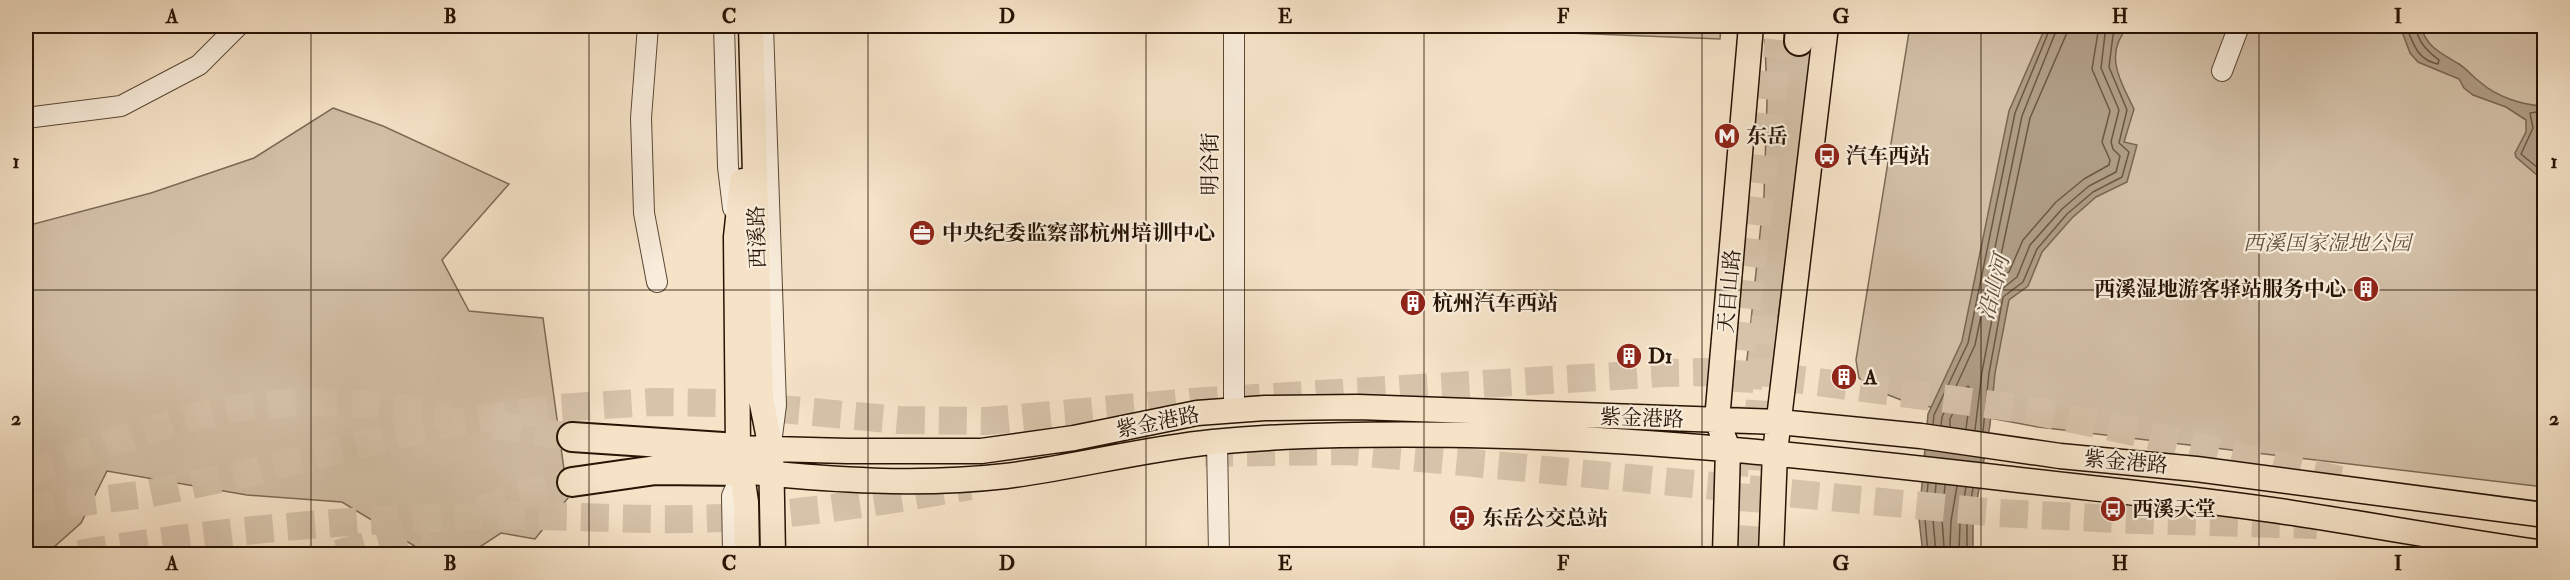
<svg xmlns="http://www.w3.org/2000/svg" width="2570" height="580" font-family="'IM FELL Double Pica','Noto Serif SC',serif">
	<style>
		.green { fill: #d2bfa6; stroke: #7c6a55; stroke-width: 1.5 }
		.water { fill: #af9c85; stroke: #796651; stroke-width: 1.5 }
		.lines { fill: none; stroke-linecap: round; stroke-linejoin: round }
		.shore { stroke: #6b5844; stroke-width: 1.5 }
		.highway-tunnel { stroke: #d6c3aa; stroke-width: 28; stroke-dasharray: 28 14; stroke-linecap: butt }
		.minor-casing { stroke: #5a4835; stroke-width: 22 }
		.major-casing { stroke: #271404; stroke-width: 27 }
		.highway-casing { stroke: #271404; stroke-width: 32 }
		.minor { stroke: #f8ecdb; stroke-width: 20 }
		.major { stroke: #f5e2c7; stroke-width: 24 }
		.highway { stroke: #f5e2c7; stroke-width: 28 }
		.grid { fill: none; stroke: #271404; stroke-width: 1.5; stroke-opacity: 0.55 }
		.labels { text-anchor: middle; stroke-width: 4.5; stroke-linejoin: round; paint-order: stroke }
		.poi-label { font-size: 21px; font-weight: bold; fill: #271404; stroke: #f8ecdb; text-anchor: start }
		.street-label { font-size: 21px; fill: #271404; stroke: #f8ecdb }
		.park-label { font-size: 21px; font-style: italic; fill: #63503d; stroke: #f8ecdb }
		.water-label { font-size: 22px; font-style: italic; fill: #5d4a38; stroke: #f8ecdb }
		.neatline { fill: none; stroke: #271404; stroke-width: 2 }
		.grid-label { font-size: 20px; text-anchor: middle; font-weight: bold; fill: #271404 }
	</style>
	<rect width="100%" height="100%" fill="#f5e2c7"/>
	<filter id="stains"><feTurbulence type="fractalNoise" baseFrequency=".00333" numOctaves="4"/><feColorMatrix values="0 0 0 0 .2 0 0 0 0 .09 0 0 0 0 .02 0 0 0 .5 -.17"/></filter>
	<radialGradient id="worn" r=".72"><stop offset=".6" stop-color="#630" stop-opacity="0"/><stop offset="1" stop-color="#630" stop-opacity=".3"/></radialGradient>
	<path class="green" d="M1415 26H1721L1720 39 1415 27Z
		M1910 26H2544V487L2038 427 1909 403 1878 391 1859 378 1856 360Z
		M1765 40 1815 45 1775 340 1774 371 1770 381 1764 384 1746 381V369L1764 195 1767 102Z
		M333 108 383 126 509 184 442 260 469 311 543 318 568 498 535 539 501 533 469 554H444L421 550 342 502 247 495 107 471 81 523 46 554H26V226L151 193 254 158Z"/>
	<path class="water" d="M2046 26H2129C2103 53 2120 80 2134 109L2124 142 2137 145 2127 182 2096 197 2072 218 2042 252 2028 286 2009 300 1995 373 1990 425 1973 524V554H1923L1919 519 1928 414 1962 341 2009 111Z
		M2400 26H2421C2426 47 2441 53 2459 64 2467 69 2472 76 2480 82 2497 97 2522 105 2544 106V181L2516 157 2515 153 2526 132V120L2506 107 2473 95 2464 88 2459 79 2418 62 2410 53Z"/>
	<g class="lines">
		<path class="shore" d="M2067 26 2066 35 2030 118 1997 274 1999 277 2009 272 2023 240 2056 202 2084 179 2109 165 2110 160 2102 142 2110 111 2092 69 2099 26
			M2406 26C2413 43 2417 60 2438 64L2439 60C2427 51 2417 41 2416 26
			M2544 111 2530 113 2533 128 2521 154 2544 173
			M1933 424 1934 415 1968 343 2015 113 2051 26
			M1941 425 1942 417 1975 345 2022 116 2058 26
			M1950 426V419L1965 388 1968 386 1971 390 1966 429
			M1975 430 1982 372 1997 293 2017 277 2030 245 2062 209 2089 186 2116 172 2120 156 2113 149 2111 142 2119 110 2101 68 2105 34 2110 26
			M1983 431 1989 373 2003 297 2023 282 2037 249 2067 214 2093 192 2122 177 2129 152 2119 143 2127 110 2109 67 2113 35 2121 26
			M1928 483 1925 519 1928 554
			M1936 484 1933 519 1936 554
			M1945 485 1942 519 1944 547 1947 549 1950 547 1951 521 1957 486
			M1959 554 1960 522 1966 487
			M1967 554V523L1973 488"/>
		<path class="highway-tunnel" d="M494 425 572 437
			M1205 453 1347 451 1998 513 2138 520 2317 525
			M26 473C96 450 166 419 240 408 309 397 381 404 449 416
			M1734 476 1741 354 1779 40
			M26 509 146 494 225 478 440 425 558 408 654 402 716 403 899 420 986 421 1190 402 1665 373 1708 372 1779 377 2024 409 2130 431 2340 480
			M480 510 515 497 572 482
			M79 554C218 530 359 518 500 516 562 515 624 520 686 519 781 518 876 503 970 486
			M338 554 428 528
			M1749 554 1766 314"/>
		<g class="minor-casing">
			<path id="minor" d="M648 26 641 118 644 213 657 282
				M724 26 728 167 733 208
				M763 26 776 405 772 436
				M1234 26V410
				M2222 71 2239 26
				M26 118 121 106 199 65 238 26
				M1217 442 1219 554
				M733 554 732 496 743 471"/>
		</g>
		<g class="major-casing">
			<path id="major" d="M751 26 761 399 771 448 773 554
				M742 181 736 237 738 448 746 502 747 554
				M738 448 848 451H981L1074 438 1197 413 1265 408 1358 407 1779 422 1921 436 2060 456 2196 469 2544 515
				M743 471C830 480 918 486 1006 476 1076 467 1143 449 1213 442 1297 434 1383 434 1468 435 1644 438 1819 457 1994 477 2094 489 2194 498 2293 513 2377 526 2460 541 2544 553
				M1725 554 1728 449 1717 420 1751 26
				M1771 554 1775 452 1826 26"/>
		</g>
		<g class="highway-casing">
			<path id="highway" d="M1799 41 1800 26
				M572 437 738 448
				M572 482 656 470 743 471"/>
		</g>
		<use href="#minor" class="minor"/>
		<use href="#major" class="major"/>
		<use href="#highway" class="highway"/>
	</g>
	<path class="grid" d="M311 26V554M589 26V554M868 26V554M1146 26V554M1424 26V554M1702 26V554M1981 26V554M2259 26V554M26 290H2544"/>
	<defs>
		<g id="metro-disc" transform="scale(1.35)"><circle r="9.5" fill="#8f2418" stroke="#f8ecdb"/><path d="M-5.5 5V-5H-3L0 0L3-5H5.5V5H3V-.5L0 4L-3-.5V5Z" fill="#fff"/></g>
		<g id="bus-disc" transform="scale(1.35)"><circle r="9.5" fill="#8f2418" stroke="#f8ecdb"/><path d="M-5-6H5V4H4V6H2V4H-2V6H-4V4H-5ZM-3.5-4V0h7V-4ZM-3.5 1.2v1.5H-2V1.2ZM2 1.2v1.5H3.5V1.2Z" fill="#fff"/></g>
		<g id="office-disc" transform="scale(1.35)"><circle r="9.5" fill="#8f2418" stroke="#f8ecdb"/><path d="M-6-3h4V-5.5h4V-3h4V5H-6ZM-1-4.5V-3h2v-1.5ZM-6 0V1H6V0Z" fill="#fff"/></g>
		<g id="building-disc" transform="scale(1.35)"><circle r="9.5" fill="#8f2418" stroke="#f8ecdb"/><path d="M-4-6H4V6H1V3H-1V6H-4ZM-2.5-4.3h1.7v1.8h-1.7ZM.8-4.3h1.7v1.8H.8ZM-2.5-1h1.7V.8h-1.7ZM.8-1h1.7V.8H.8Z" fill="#fff"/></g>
	</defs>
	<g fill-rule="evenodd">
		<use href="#metro-disc" x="1727" y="136"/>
		<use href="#bus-disc" x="1827" y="156"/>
		<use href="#office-disc" x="922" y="233"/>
		<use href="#building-disc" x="2366" y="289"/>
		<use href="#building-disc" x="1413" y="303"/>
		<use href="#building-disc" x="1629" y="356"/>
		<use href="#building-disc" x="1844" y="377"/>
		<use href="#bus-disc" x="2113" y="509"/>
		<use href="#bus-disc" x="1462" y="518"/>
	</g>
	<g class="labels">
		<g class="poi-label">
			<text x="1746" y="143">东岳</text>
			<text x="1846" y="163">汽车西站</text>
			<text x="942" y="240">中央纪委监察部杭州培训中心</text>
			<text x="2346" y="296" text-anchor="end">西溪湿地游客驿站服务中心</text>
			<text x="1432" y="310">杭州汽车西站</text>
			<text x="1648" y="363">D1</text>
			<text x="1864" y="384">A</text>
			<text x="2132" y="516">西溪天堂</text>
			<text x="1482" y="525">东岳公交总站</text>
		</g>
		<g class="street-label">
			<text transform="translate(1210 164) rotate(-90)" y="7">明谷街</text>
			<text transform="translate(757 237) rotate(-92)" y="7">西溪路</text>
			<text transform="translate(1729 291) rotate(-85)" y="7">天目山路</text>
			<text transform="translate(1642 418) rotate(2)" y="7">紫金港路</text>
			<text transform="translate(1158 422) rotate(-11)" y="7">紫金港路</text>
			<text transform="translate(2126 462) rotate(5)" y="7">紫金港路</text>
		</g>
		<g class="park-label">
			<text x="2327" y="250">西溪国家湿地公园</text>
		</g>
		<g class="water-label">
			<text transform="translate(1993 287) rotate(-75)" y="8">沿山河</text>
		</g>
	</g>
	<rect width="2570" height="580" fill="none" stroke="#f5e2c7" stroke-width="66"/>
	<rect x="33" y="33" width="2504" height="514" class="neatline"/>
	<g class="grid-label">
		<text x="172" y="23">A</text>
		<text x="450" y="23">B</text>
		<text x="729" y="23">C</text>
		<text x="1007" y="23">D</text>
		<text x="1285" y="23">E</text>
		<text x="1563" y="23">F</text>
		<text x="1841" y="23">G</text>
		<text x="2120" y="23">H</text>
		<text x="2398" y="23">I</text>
		<text x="16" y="168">1</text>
		<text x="2554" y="168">1</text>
		<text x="16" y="425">2</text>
		<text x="2554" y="425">2</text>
		<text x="172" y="570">A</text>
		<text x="450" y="570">B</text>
		<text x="729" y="570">C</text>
		<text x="1007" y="570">D</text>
		<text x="1285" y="570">E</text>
		<text x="1563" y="570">F</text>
		<text x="1841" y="570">G</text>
		<text x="2120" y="570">H</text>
		<text x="2398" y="570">I</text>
	</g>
	<rect width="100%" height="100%" filter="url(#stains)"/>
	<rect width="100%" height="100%" fill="url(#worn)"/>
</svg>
